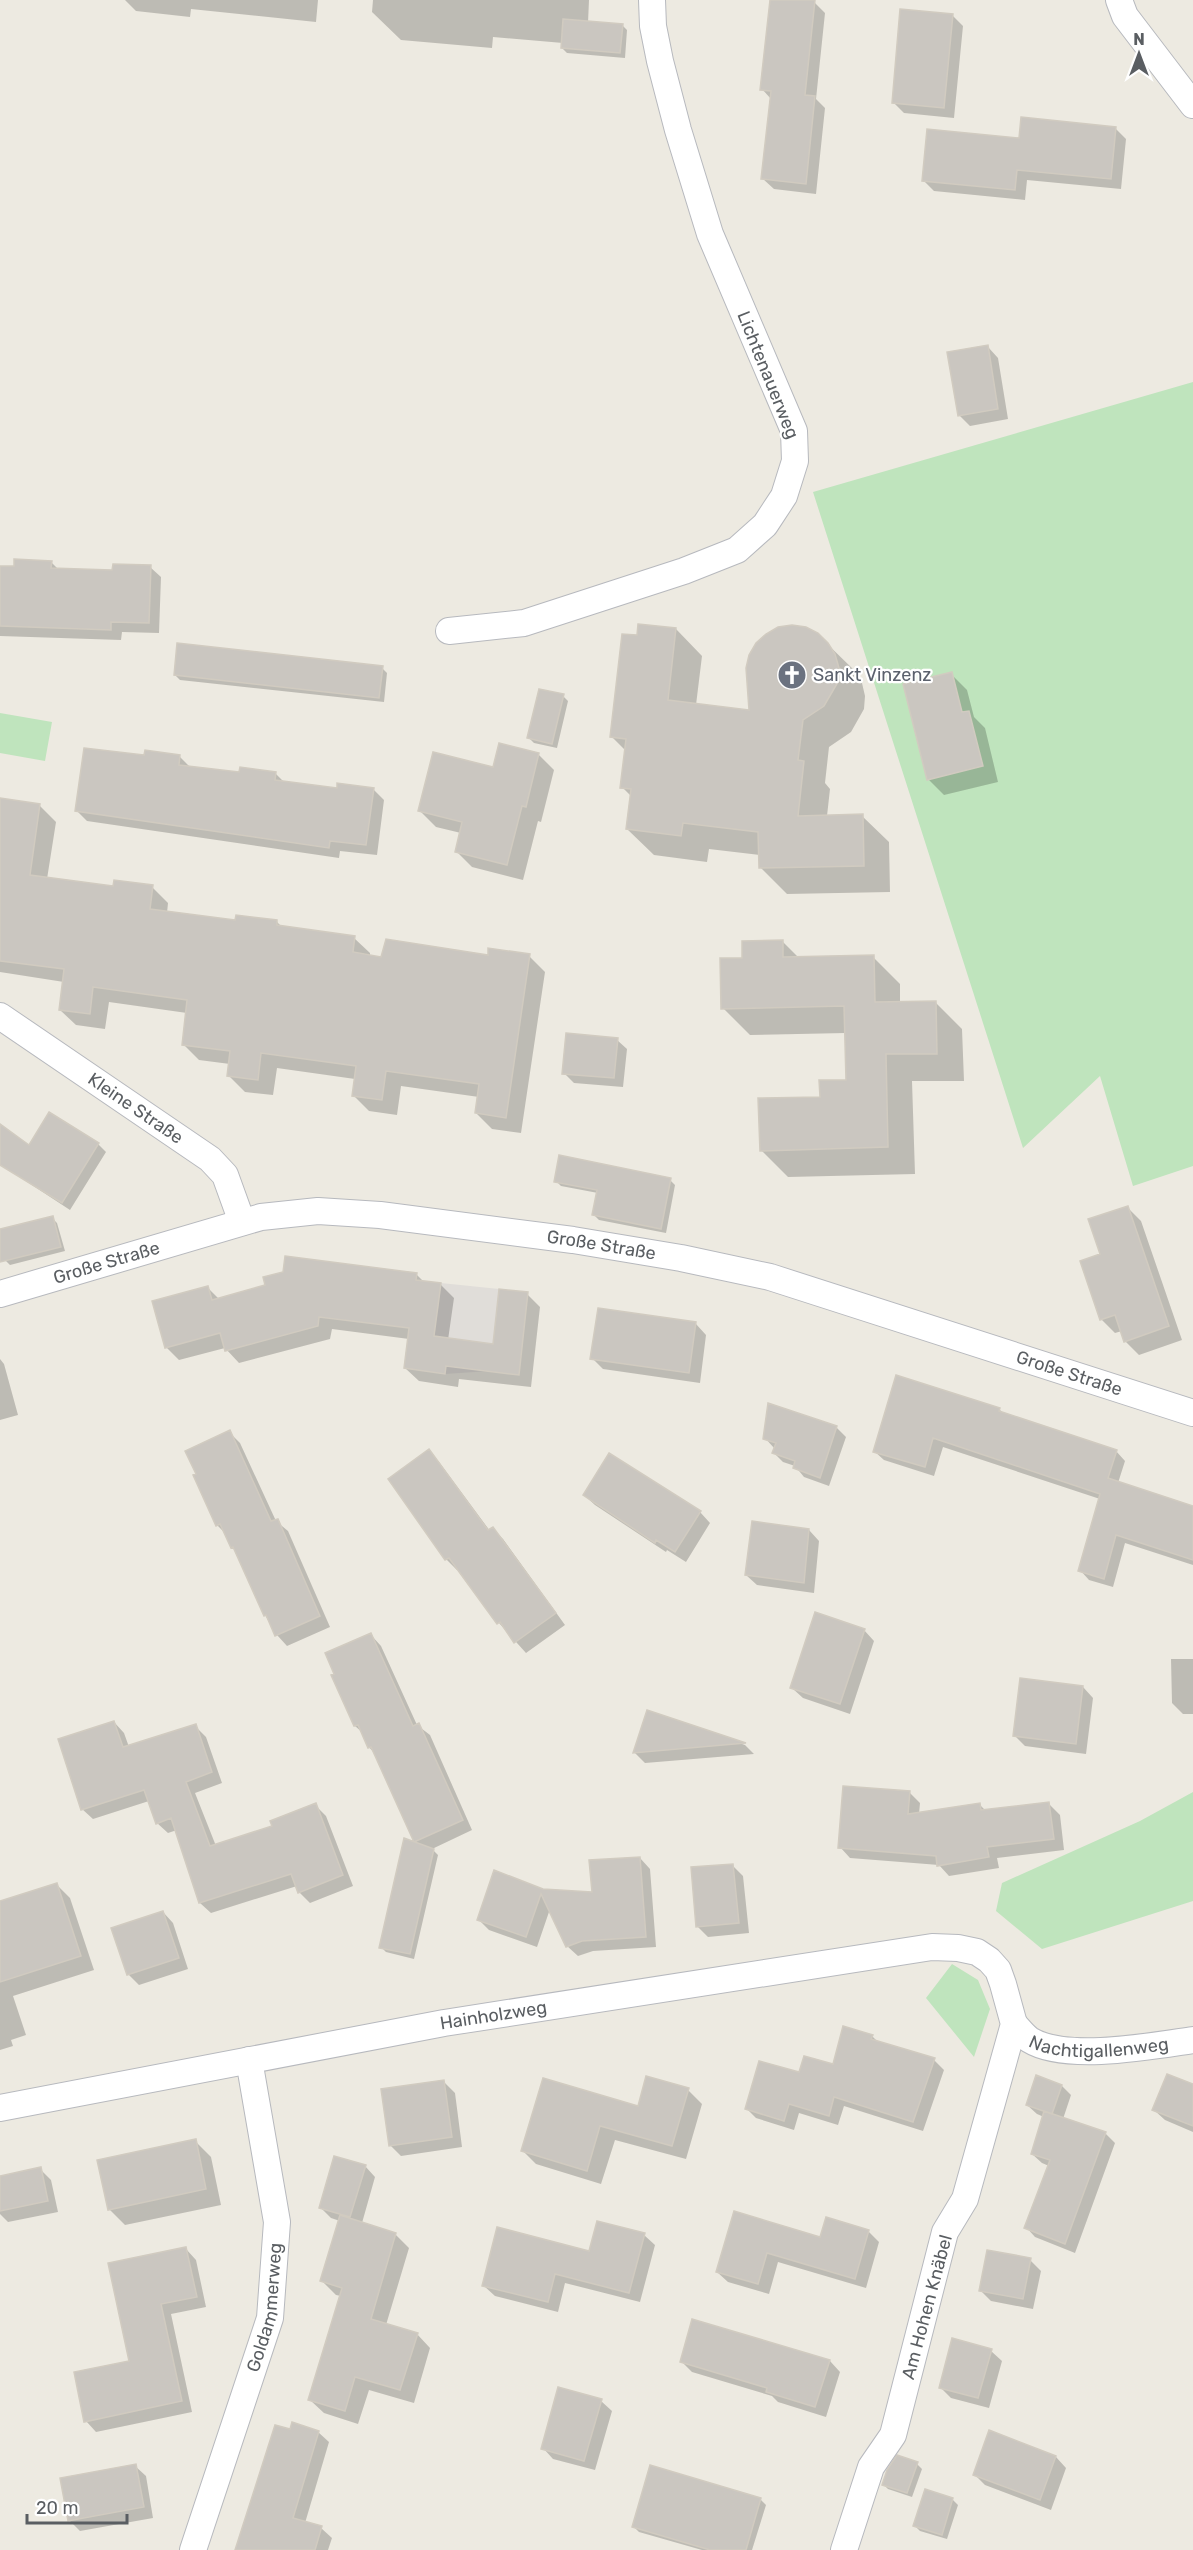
<svg xmlns="http://www.w3.org/2000/svg" width="1193" height="2550" font-family="Rubik,sans-serif">
	<style>
		.industrial { fill: #e0ddd9 }
		.green { fill: #bfe4bd }
		.shadow { fill: #0003 }
		.building { fill: #cac6c0; stroke: #d1cbc0; stroke-width: 1.5 }
		.lines { fill: none; stroke-linecap: round; stroke-linejoin: round }
		.minor-casing { stroke: #b7b9be; stroke-width: 28 }
		.minor { stroke: #fff; stroke-width: 26 }
		.labels { text-anchor: middle; stroke-width: 4.5; stroke-linejoin: round; paint-order: stroke }
		.street-label { font-size: 18px; fill: #5a5e62; stroke: #fff }
		.worship-label { font-size: 18px; fill: #5b616d; stroke: #fff; text-anchor: start }
	</style>
	<rect width="100%" height="100%" fill="#edeae1"/>
	<path class="industrial" d="M441 1283 499 1289 490 1371 445 1374 450 1338 409 1333 412 1307 438 1310Z"/>
	<path class="green" d="M1193 382V1166L1133 1186 1100 1076 1023 1148 813 492Z
		M0 713 52 722 45 761 0 753Z
		M1193 1792V1901L1042 1949 996 1911 1002 1883 1140 1821Z
		M952 1964 978 1980 990 2009 974 2057 926 1998Z"/>
	<path class="shadow" d="M125 0H318L316 22 191 9 190 17 136 11Z
		M373 0H589L588 23 622 25 627 30 625 58 567 53 562 48 563 43 493 37 492 48 401 40 372 12Z
		M771 0 814 2 825 13 816 99 825 108 816 194 774 189 763 179 771 99 762 89Z
		M952 15 963 26 954 118 904 113 894 103Z
		M1115 128 1126 139 1121 189 1027 180 1025 200 934 191 924 181 1020 139Z
		M988 347 998 358 1008 419 970 426 959 415Z
		M51 562 59 570 114 571 150 567 161 577 159 633 122 632 121 640 0 636V567H15Z
		M676 629 702 656 696 705 751 712 817 634 855 671 862 683 865 696 864 709 851 732 829 747 825 783 830 789 827 816H862L889 842 890 892 787 894 760 867V855L709 849 707 862 654 855 627 829 631 796 622 787 626 751 611 736 638 637Z
		M382 668 387 673 384 702 180 680 175 675Z
		M951 674 967 690 974 717 985 728 998 782 944 795 928 779Z
		M563 696 568 701 557 748 534 743 529 738Z
		M538 754 554 770 541 822 538 821 523 880 472 867 456 851 461 833 436 827 420 811 494 769Z
		M179 756 191 768 241 774 275 773 285 783 338 789H373L384 800 377 855 340 851 339 858 87 821 77 811 145 757Z
		M0 799 40 806 56 822 47 879 114 888 152 887 168 903 167 913 236 921 277 922 282 927 354 938 370 953V956L382 959 529 956 545 972 521 1133 492 1129 476 1113 479 1097 401 1086 397 1115 369 1111 353 1095 355 1079 277 1068 273 1095 245 1092 229 1076 230 1064 199 1060 183 1044 187 1013 109 1002 105 1029 76 1025 60 1010 64 982 0 972Z
		M783 942 799 958 873 957 900 984V1003L935 1002 962 1029 964 1081H912L915 1174 788 1177 761 1150 821 1098 848 1081 846 1033 750 1035 723 1008 744 959Z
		M617 1040 627 1049 623 1087 574 1083 564 1073Z
		M50 1114 98 1144 106 1152 70 1210 0 1164V1126L29 1147Z
		M670 1180 675 1185 666 1233 599 1220 594 1215 598 1193 561 1186 556 1181Z
		M1127 1207 1141 1221 1182 1340 1139 1355 1125 1341 1122 1331 1115 1333 1101 1319 1102 1255Z
		M52 1218 57 1223 65 1251 10 1265 5 1260 0 1242V1231Z
		M416 1274 424 1282 441 1285 454 1298 448 1340 495 1345 527 1294 540 1307 531 1387 459 1379 458 1387 419 1381 405 1368 409 1339 332 1329 330 1339 239 1363 225 1348 179 1360 166 1347 208 1288 219 1299Z
		M696 1324 706 1335 700 1383 603 1369 592 1358Z
		M0 1359 4 1364 18 1415 0 1420Z
		M769 1405 837 1428 846 1437 829 1486 804 1477 795 1466 783 1462 774 1453V1448L765 1438Z
		M999 1409 1005 1415 1116 1451 1125 1461 1118 1483 1193 1508V1565L1125 1543 1113 1587 1089 1580 1080 1570 1100 1499 943 1447 934 1476 884 1460 874 1451Z
		M229 1432 240 1443 276 1521 288 1531 330 1627 287 1646 277 1635 265 1615 237 1552 226 1534 217 1525Z
		M429 1451 439 1462 490 1531 493 1529 503 1539 565 1625 526 1653 499 1623 459 1569 457 1570 446 1559Z
		M584 1495 700 1512 710 1523 686 1562 667 1550 666 1552 595 1505Z
		M809 1530 819 1541 814 1593 757 1585 746 1575Z
		M864 1630 874 1641 850 1714 803 1698 792 1688Z
		M371 1635 381 1646 417 1725 430 1735 472 1830 432 1849 438 1855 414 1959 386 1952 381 1947 420 1846 415 1841 375 1754 369 1747 363 1733 355 1726Z
		M1171 1659H1193V1714H1183L1172 1703Z
		M1083 1687 1093 1698 1086 1754 1025 1746 1014 1735Z
		M648 1712 745 1745 754 1754 645 1763 634 1752Z
		M114 1722 124 1733 129 1747 195 1726 206 1737 222 1783 195 1793 216 1846 274 1827 315 1805 326 1816 353 1886 310 1903 299 1892 297 1886 211 1913 200 1903 177 1830 168 1833 157 1823 149 1801 93 1819 82 1809Z
		M909 1792 920 1803 919 1814 980 1805 986 1811 1049 1804 1060 1815 1064 1850 997 1858 999 1868 949 1876 939 1865 850 1858 840 1847Z
		M640 1858 650 1869 656 1947 593 1951 578 1956 567 1946 550 1909 537 1947 489 1930 478 1919 543 1891 593 1893Z
		M733 1866 743 1876 749 1933 708 1937 697 1926Z
		M56 1884 70 1898 94 1970 13 1996 26 2035 11 2040 13 2046 0 2050V1902Z
		M163 1912 173 1923 188 1969 139 1985 128 1974Z
		M872 2036 879 2043 934 2060 944 2070 923 2131 844 2106 838 2125 799 2113 794 2130 756 2118 747 2109 800 2074 834 2066Z
		M1037 2077 1062 2086 1071 2095 1063 2119 1105 2133 1115 2143 1075 2253 1035 2237 1026 2227 1049 2166 1042 2163 1032 2154 1044 2117 1037 2114 1027 2105Z
		M444 2082 455 2093 462 2147 401 2156 390 2145Z
		M1193 2086V2132L1165 2120 1154 2110Z
		M688 2090 702 2104 686 2159 615 2140 601 2184 536 2164 522 2150Z
		M195 2141 211 2157 221 2205 125 2225 109 2209Z
		M365 2166 375 2177 362 2223 395 2234 409 2248 386 2325 417 2334 430 2348 414 2403 369 2390 358 2424 324 2413 310 2400 341 2296 336 2295 322 2281 340 2221 331 2218 320 2207Z
		M40 2169 51 2180 58 2212 8 2222 0 2214V2177Z
		M735 2213 821 2238 869 2232 879 2242 866 2288 778 2262 769 2294 728 2282 717 2272Z
		M644 2235 655 2245 640 2302 565 2283 558 2312 495 2296 484 2286Z
		M186 2249 196 2260 206 2307 171 2314 192 2412 96 2432 86 2421 131 2362Z
		M1030 2260 1041 2271 1033 2309 991 2301 981 2291Z
		M693 2320 830 2361 840 2372 826 2417 778 2402 772 2396 692 2372 681 2361Z
		M991 2351 1002 2361 989 2408 951 2398 940 2387Z
		M601 2401 612 2411 595 2470 553 2459 543 2448Z
		M291 2431 318 2432 329 2442 305 2523 321 2528 332 2538 328 2550H237Z
		M1056 2457 1066 2468 1051 2510 985 2485 974 2474Z
		M917 2464 922 2469 912 2497 888 2489 883 2484Z
		M135 2466 146 2476 153 2518 80 2531 70 2521Z
		M651 2467 761 2500 766 2505 752 2550H702L639 2532 634 2527Z
		M926 2491 953 2500 958 2505 947 2539 920 2531 915 2526Z"/>
	<path class="building" d="M770 0H815L805 95 815 96 806 184 761 179 771 91 760 90Z
		M900 9 953 14 944 108 892 103Z
		M563 19 623 24 620 53 561 48Z
		M1021 117 1116 127 1111 179 1017 170 1015 190 922 181 927 129 1019 138Z
		M988 345 998 409 958 416 947 352Z
		M14 559 52 561 51 568 112 570 113 564 151 565 149 623 111 622V630L0 626V566H14Z
		M638 624 676 628 668 700 749 710 746 668 749 655 756 643 766 634 778 627 792 625 806 627 818 633 828 643 835 654 839 668 838 682 824 706 803 720 798 760 804 761 798 816 863 814 864 866 759 868 758 832 683 823 681 836 626 829 631 789 620 788 626 739 610 737 622 634 637 635Z
		M177 643 383 666 379 698 174 675Z
		M952 672 962 712 969 711 983 766 927 780 903 684Z
		M539 689 564 694 552 744 527 738Z
		M499 743 539 753 526 807 522 806 507 865 455 852 462 822 418 811 433 752 493 767Z
		M84 748 144 755 145 750 180 755 179 765 239 772 240 767 276 772 275 780 337 788V783L374 788 366 845 330 841 329 848 75 811Z
		M0 798 40 804 30 875 113 886 114 880 153 885 150 909 235 920 236 915 277 920V925L355 936 353 952 381 957 386 939 488 955V948L530 954 506 1118 475 1113 479 1084 386 1071 382 1100 352 1096 356 1066 261 1053 258 1080 227 1076 230 1051 182 1045 187 1000 93 987 90 1014 59 1010 64 969 0 961Z
		M783 940V957L874 955 875 1002 936 1001 937 1054H886L888 1147 760 1151 758 1098 820 1097 819 1080H846L844 1006 721 1009 720 958H742V941Z
		M566 1033 618 1038 614 1078 562 1074Z
		M49 1112 99 1143 62 1203 0 1165V1124L29 1145Z
		M559 1155 671 1178 661 1229 592 1215 597 1190 554 1182Z
		M1128 1206 1169 1326 1124 1342 1115 1315 1100 1320 1080 1261 1100 1254 1088 1219Z
		M53 1216 61 1247 0 1262V1229Z
		M285 1256 417 1273 416 1280 441 1283 434 1336 493 1344 499 1289 528 1292 519 1375 446 1366 445 1374 404 1368 409 1328 319 1317 318 1326 225 1351 220 1333 165 1348 152 1301 208 1286 212 1300 265 1285 263 1277 283 1272Z
		M598 1308 696 1322 689 1373 590 1359Z
		M896 1375 1000 1408 999 1411 1117 1450 1108 1478 1193 1506V1560L1116 1535 1104 1579 1078 1571 1100 1494 933 1438 925 1467 873 1452Z
		M768 1403 837 1426 820 1478 793 1468 795 1461 772 1453 776 1443 763 1439Z
		M230 1430 271 1521 278 1519 320 1616 275 1636 266 1615 264 1616 233 1547 231 1548 220 1524 216 1526 193 1475 196 1474 185 1451Z
		M429 1449 488 1530 493 1527 556 1613 514 1643 500 1622 497 1624 449 1558 445 1560 388 1479Z
		M609 1453 701 1511 675 1552 656 1540 655 1543 583 1495Z
		M752 1521 809 1529 804 1583 745 1575Z
		M815 1612 865 1629 840 1704 790 1688Z
		M371 1633 413 1726 419 1723 463 1820 414 1842 371 1747 368 1748 358 1725 354 1726 331 1675 334 1674 325 1653Z
		M1020 1678 1083 1686 1076 1744 1013 1736Z
		M647 1710 746 1743 633 1753Z
		M114 1721 123 1747 196 1724 212 1772 186 1782 210 1846 272 1826 270 1821 316 1803 343 1875 298 1893 291 1874 199 1903 171 1818 156 1824 144 1790 81 1810 58 1739Z
		M843 1786 910 1791 908 1814 980 1803 981 1810 1049 1802 1054 1839 987 1847 989 1857 937 1866 936 1856 838 1848Z
		M404 1838 434 1849 410 1954 379 1948Z
		M640 1857 646 1937 582 1941 566 1947 541 1894 526 1937 477 1920 494 1870 543 1889 592 1892 589 1860Z
		M733 1864 739 1923 696 1927 691 1867Z
		M57 1883 81 1956 0 1982V1901Z
		M163 1911 179 1958 127 1975 111 1928Z
		M843 2026 873 2035 871 2039 935 2058 913 2122 834 2097 829 2116 789 2104 784 2121 745 2109 759 2061 799 2072 804 2056 833 2064Z
		M1167 2074 1193 2084V2126L1152 2110Z
		M1036 2075 1062 2085 1052 2114 1026 2105Z
		M646 2076 689 2088 672 2146 600 2126 587 2171 521 2151 543 2078 638 2106Z
		M444 2080 452 2137 389 2146 381 2089Z
		M1044 2111 1106 2132 1065 2244 1024 2228 1050 2160 1031 2154Z
		M196 2139 206 2189 108 2210 97 2160Z
		M334 2156 366 2165 350 2217 319 2208Z
		M41 2167 48 2201 0 2211V2176Z
		M734 2211 820 2237 826 2217 869 2230 855 2279 767 2253 758 2284 716 2272Z
		M340 2215 396 2233 371 2319 418 2333 400 2390 355 2377 345 2411 308 2400 342 2288 320 2281Z
		M597 2221 645 2233 629 2293 555 2274 548 2302 482 2286 497 2227 589 2251Z
		M186 2247 197 2297 161 2304 182 2401 84 2422 74 2372 129 2361 108 2263Z
		M987 2250 1031 2258 1023 2299 979 2291Z
		M692 2319 830 2360 815 2407 766 2392 767 2388 680 2362Z
		M952 2338 992 2349 978 2398 939 2388Z
		M558 2387 602 2399 584 2461 541 2449Z
		M292 2422 319 2431 293 2518 322 2526 315 2550H235L275 2425 290 2429Z
		M989 2430 1056 2456 1040 2500 973 2475Z
		M897 2455 918 2462 907 2493 882 2485 887 2470Z
		M136 2464 144 2507 68 2521 60 2478Z
		M650 2465 761 2498 746 2550H710L632 2527Z
		M925 2489 953 2498 942 2535 913 2526Z"/>
	<g class="lines">
		<g class="minor-casing">
			<g id="minor">
				<path d="M1119 0 1125 16 1193 105"/>
				<path d="M449 631 524 623 684 571 737 550 765 525 784 496 795 461 794 431 710 234 678 130 660 61 653 26 652 0"/>
				<path id="s1" d="M0 1016 210 1159 225 1175 242 1222"/>
				<path id="s2" d="M0 1294 261 1217 318 1211 380 1215 573 1240 681 1258 770 1277 1193 1413"/>
				<path id="s3" d="M1014 2024C1019 2029 1024 2036 1030 2040 1066 2062 1152 2046 1193 2040"/>
				<path id="s4" d="M0 2108 444 2023 932 1947 958 1948 977 1952 989 1960 998 1970 1003 1984 1014 2024 965 2199 945 2232 893 2435 871 2467 844 2550"/>
				<path id="s5" d="M193 2550 270 2318 277 2222 249 2060"/>
			</g>
		</g>
		<use href="#minor" class="minor"/>
	</g>
	<defs>
		<g id="church-disc" transform="scale(1.5)"><circle r="9.5" fill="#6b7280" stroke="#fff"/><path d="M-1.2-6h2.4v3.5h3.3v2.4h-3.3V6h-2.4V-.1h-3.3v-2.4h3.3Z" fill="#fff"/></g>
	</defs>
	<g fill-rule="evenodd">
		<use href="#church-disc" x="792" y="675"/>
	</g>
	<g class="labels">
		<g class="street-label">
			<text transform="translate(768 375) rotate(68)" y="6">Lichtenauerweg</text>
			<text dy="6" stroke="none"><textPath href="#s1" startOffset="164">Kleine Straße</textPath></text>
			<text dy="6" stroke="none"><textPath href="#s2" startOffset="615">Große Straße</textPath></text>
			<text dy="6" stroke="none"><textPath href="#s2" startOffset="111">Große Straße</textPath></text>
			<text dy="6" stroke="none"><textPath href="#s2" startOffset="1101">Große Straße</textPath></text>
			<text dy="6" stroke="none"><textPath href="#s4" startOffset="502">Hainholzweg</textPath></text>
			<text dy="6" stroke="none"><textPath href="#s3" startOffset="93">Nachtigallenweg</textPath></text>
			<text transform="translate(927 2307) rotate(-75)" y="6">Am Hohen Knäbel</text>
			<text dy="6" stroke="none"><textPath href="#s5" startOffset="254">Goldammerweg</textPath></text>
		</g>
		<g class="worship-label">
			<text x="813" y="681">Sankt Vinzenz</text>
		</g>
	</g>
	<g transform="translate(1139 54)" stroke="#ffffff" stroke-width="4.5" paint-order="stroke">
	<path d="M0-4.5L10 22L0 15L-10 22Z" fill="#5a5e62"/>
	<text y="-9" font-size="16" font-weight="bold" text-anchor="middle" fill="#5a5e62">N</text>
	</g>
	<path d="M27 2514v9h100v-9" fill="none" stroke="#5a5e62" stroke-width="3"/>
	<text x="36" y="2514" font-size="18" fill="#5a5e62" stroke="#ffffff" stroke-width="4.5" paint-order="stroke">20 m</text>
</svg>
